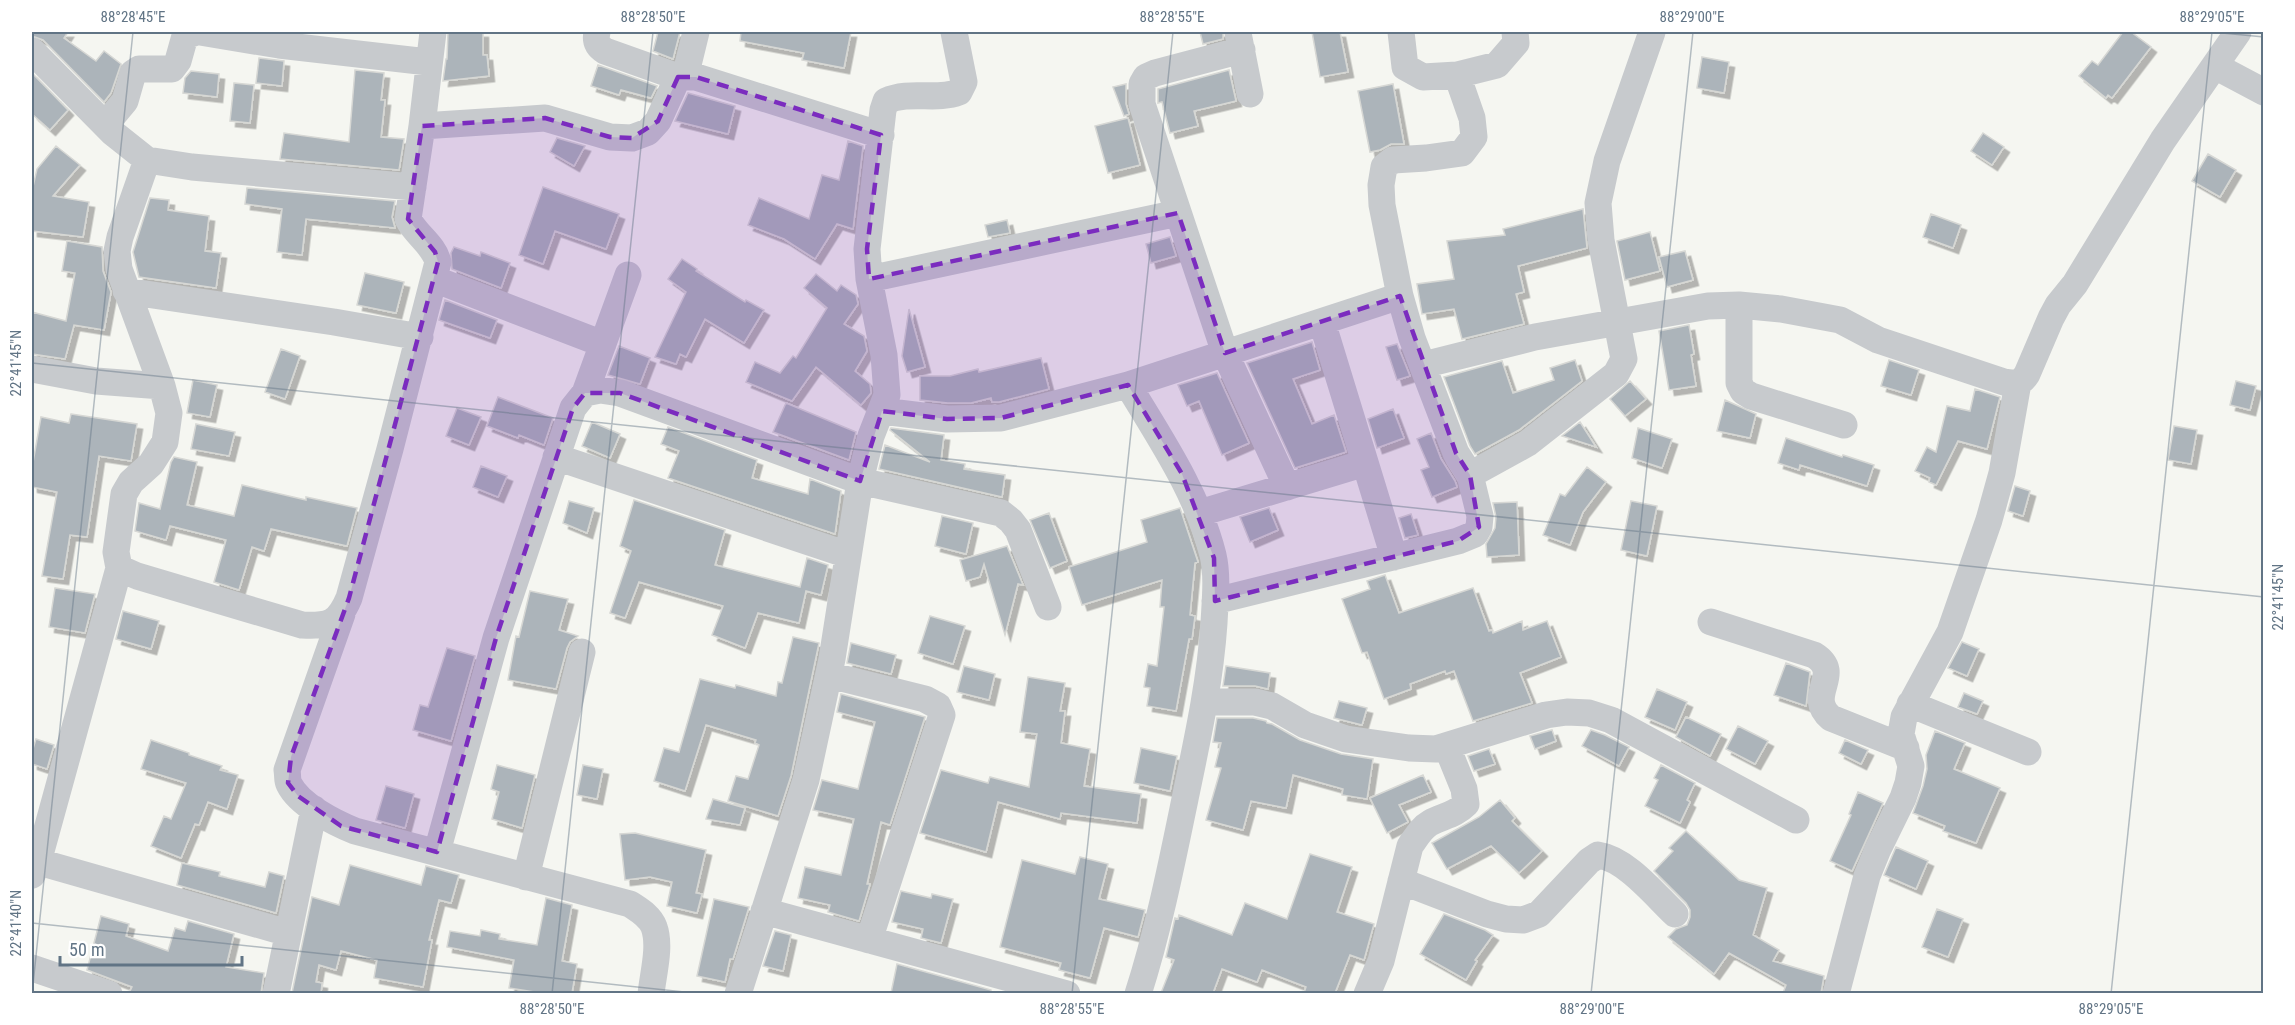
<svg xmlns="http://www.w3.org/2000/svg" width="2295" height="1025" font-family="'Roboto Condensed',sans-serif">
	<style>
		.building { fill: #acb4ba; stroke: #d6d7d4; stroke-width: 1.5; filter: url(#shadow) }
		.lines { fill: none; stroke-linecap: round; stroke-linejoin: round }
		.minor { stroke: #c7cacd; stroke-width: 27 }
		.marked { fill: #7b2cbf; fill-opacity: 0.2; stroke: #7b2cbf; stroke-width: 4.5; stroke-dasharray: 12 8; stroke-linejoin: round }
		.ticks { fill: none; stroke: #617485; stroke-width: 1.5; stroke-opacity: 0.45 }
		.neatline { fill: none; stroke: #617485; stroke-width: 2 }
		.ticks-label { font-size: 15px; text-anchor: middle; fill: #617485 }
	</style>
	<defs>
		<filter id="shadow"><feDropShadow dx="5.5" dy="5.5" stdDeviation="0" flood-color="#0004"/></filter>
	</defs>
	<rect width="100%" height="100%" fill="#f5f6f1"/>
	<path class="building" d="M32 32H68L64 38 96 61 104 51 121 64 111 93 104 102 43 40 32 36Z
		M448 32H483V55H487L489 76 443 81 446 59H447Z
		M658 32H680L673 59 653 51Z
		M741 32H851L844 68 802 60 804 53 740 41Z
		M1200 32H1223V39L1203 44Z
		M1312 32H1340L1348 72 1320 77Z
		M2123 32H2131L2151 47 2112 98 2108 95 2106 98 2079 76 2092 61 2098 65Z
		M1702 57 1729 62 1724 93 1697 88Z
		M259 58 284 61 282 86 256 83Z
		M598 65 657 86 651 98 621 90 619 95 591 86Z
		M355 70 384 73 381 100H385L381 137 404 139 399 170 280 159 284 133 349 142Z
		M1229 70 1236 101 1194 111 1198 126 1170 133 1162 102 1158 103V89Z
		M191 71 219 74 217 97 183 93 185 78Z
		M32 73 68 110 50 130 32 114Z
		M234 83 254 85 250 123 230 121Z
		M1126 84V104L1129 114 1124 116 1113 87Z
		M1393 84 1404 144H1391L1380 150 1370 152 1358 91Z
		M688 93 735 106 728 134 675 121Z
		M1128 118 1140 165 1108 173 1095 126Z
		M1983 133 2004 147 1992 165 1971 151Z
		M557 138 585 146 574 166 550 152Z
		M848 141 863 146 853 229 837 224 815 259 784 239 748 225 759 198 809 219 822 175 839 180Z
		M56 146 80 165 53 196 89 202 83 237 32 231V191L37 169Z
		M2208 154 2236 170 2220 197 2192 181Z
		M543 187 619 214 606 249 555 231 543 264 519 255Z
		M247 188 395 201 392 217 395 228 306 219 302 255 277 252 282 209 245 204Z
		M150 198 169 200 168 210 209 216 205 251 221 253 216 288 139 277 133 252Z
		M1583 209 1587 248 1518 266 1524 292 1516 294 1524 324 1462 339 1454 309 1422 314 1417 284 1454 279 1447 241 1505 235 1503 229Z
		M1931 214 1961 225 1953 248 1923 237Z
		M1007 220 1010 233 988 237 985 225Z
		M1650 232 1660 271 1625 280 1617 241Z
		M1170 237 1176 256 1151 263 1146 244Z
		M67 241 102 247 103 271 111 292 104 330 74 325 65 359 32 354V312L66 321 75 273 62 271Z
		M454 247 480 256 481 252 510 263 501 288 452 269 451 253Z
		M1685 251 1693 280 1667 287 1659 257Z
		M682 259 697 269 696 271 745 302 746 300 764 310 744 343 705 319 686 357 680 354 676 364 655 357 686 292 668 279Z
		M365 273 404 282 396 313 357 305Z
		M816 274 837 291 841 285 856 295 858 304 844 324 864 336 867 351 855 371 870 384 871 393 861 405 816 367 792 401 746 382 755 362 780 373 793 356 796 358 827 308 804 288Z
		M445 300 497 320 490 338 439 320Z
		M909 309 925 367 907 372 902 356Z
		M1689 325 1694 354 1691 355 1696 386 1669 390 1659 331Z
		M1312 342 1320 370 1293 379 1312 424 1334 415 1346 452 1295 468 1247 363Z
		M1397 344 1410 376 1397 380 1386 347Z
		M619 346 650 358 640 384 608 375Z
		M281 349 300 356 285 399 265 392Z
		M1041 358 1049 389 999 402H992L991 398 971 403H948L920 400V376H950L978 369 979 372Z
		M1575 360 1582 381 1519 430 1475 454 1470 446 1444 377 1502 361 1513 393 1554 380 1550 368Z
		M1889 360 1919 370 1911 395 1881 386Z
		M1217 373 1249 443 1222 455 1199 401 1187 406 1178 385Z
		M193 380 217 385 210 417 187 413Z
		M1630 381 1646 399 1625 416 1610 399Z
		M2236 381 2256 386 2250 410 2230 405Z
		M1975 389 2000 397 1987 449 1958 441 1936 485 1929 482 1930 478 1915 471 1927 447 1936 452 1947 406 1970 411Z
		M498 397 553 418 544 445 519 435 518 438 487 426Z
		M1725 400 1756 414 1750 438 1717 431Z
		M786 403 856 432 849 460 773 432Z
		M457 408 481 417 469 445 446 436Z
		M1393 409 1404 438 1377 448 1368 419Z
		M71 414 137 424 131 461 99 456 87 537 70 535 63 579 42 576 57 492 32 487V468L41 417 69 423Z
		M592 422 620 434 610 458 582 446Z
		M1580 422 1596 447 1562 436Z
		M196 424 235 432 229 456 191 449Z
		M2174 426 2197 430 2191 464 2168 460Z
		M668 427 757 460 752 478 808 494 810 479 841 491 835 534 668 478 679 451 661 444Z
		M891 428 944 435 941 460 965 464 964 469 1005 475 1002 497 879 469 885 445 930 462 890 430Z
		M1638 428 1672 439 1662 468 1632 458Z
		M1431 433 1441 459 1455 481 1457 487 1432 497 1421 470 1429 467 1417 439Z
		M1786 438 1842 457 1843 455 1874 465 1867 486 1800 465 1799 470 1778 463Z
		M174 457 197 462 187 505 234 516 242 485 306 500V497L357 508 347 546 271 529 264 551 252 547 239 590 214 582 226 540 170 526 166 540 135 531 139 503 160 509 171 462Z
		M481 466 507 476 498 497 473 487Z
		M1587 467 1606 482 1583 512 1570 545 1543 535 1560 494 1565 496Z
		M2015 486 2030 491 2023 516 2008 511Z
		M634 500 725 530 715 565 800 587 807 558 828 565 821 595 806 591 799 623 758 613 745 648 712 635 723 606 639 582 625 618 610 613 631 551 620 546Z
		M569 501 594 508 587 533 563 523Z
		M1631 501 1657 506 1647 556 1621 550Z
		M1517 502 1519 555 1487 557 1486 544 1495 528 1496 517 1493 503Z
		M1180 508 1198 562 1195 563 1190 615 1195 616 1192 639H1189L1176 711 1147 706 1150 688 1144 687 1148 664 1157 666 1164 607H1160L1162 580 1082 605 1069 567 1147 542 1141 520Z
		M1269 508 1278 530 1250 542 1240 517Z
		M1049 513 1067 561 1050 568 1030 520Z
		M1411 514 1418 535 1405 538 1399 518Z
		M942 516 973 523 966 554 935 546Z
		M1007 546 1023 585 1018 584 1005 635 984 564 980 577 966 581 960 560Z
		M1385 575 1399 613 1473 588 1489 631 1492 630 1493 633 1522 621 1523 630 1547 621 1561 657 1520 673 1532 703 1473 721 1454 671 1446 674 1445 671 1410 684 1411 689 1384 699 1367 652 1362 653 1342 599 1370 589 1367 581Z
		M55 588 95 594 85 633 49 627Z
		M530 591 568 599 559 630 578 636 570 642 567 648 556 689 508 680 516 636 519 637Z
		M123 611 159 621 151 649 116 639Z
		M930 616 965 626 953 664 918 653Z
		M793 637 819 643 791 776 778 816 728 801 736 776 748 779 759 745 755 743 756 740 706 725 685 791 654 781 664 748 679 752 700 679 735 688 736 685 776 696 778 682 782 683Z
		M1962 642 1979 649 1967 676 1948 668Z
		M851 643 896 655 891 674 847 663Z
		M447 648 475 656 451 741 413 730 420 705 428 707Z
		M1786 663 1810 672 1806 706 1774 695Z
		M964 666 995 674 989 700 957 692Z
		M1226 666 1270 673 1268 689 1255 686H1223Z
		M1028 677 1065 683 1060 711H1065L1061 743 1090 749 1084 786 1141 794 1137 823 1061 813 1060 819 998 802 986 852 920 833 941 770 988 783 990 777 1029 787 1037 734 1020 732Z
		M1657 689 1687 702 1675 730 1645 717Z
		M1964 693 1983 701 1977 714 1958 707Z
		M841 694 925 717 890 825 881 822 867 884H870L859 921 828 912 830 905 798 898 805 867 841 875 854 819 813 810 822 780 858 789 875 722 837 712Z
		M1339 701 1367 708 1362 725 1334 718Z
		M1686 717 1721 734 1710 756 1676 737Z
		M1217 718H1253L1266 721 1267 723 1272 724 1300 740 1341 754 1373 759 1367 799 1342 795 1343 789 1293 775 1286 808 1251 801 1243 830 1206 820 1221 768 1215 767 1221 743 1213 742Z
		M1738 726 1768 741 1755 764 1726 749Z
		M1552 730 1556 741 1535 749 1530 736Z
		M1591 730 1605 735 1629 747 1619 766 1582 746Z
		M1935 731 1965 743 1954 769 2000 788 1976 843 1943 831 1945 826 1913 813 1923 786 1927 769 1926 755Z
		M36 739 54 745 47 769 32 764V752Z
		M151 740 189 753V755L222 766 220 770 238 775 227 809 208 802 199 825 195 824 181 858 151 846 164 816 171 819 186 783 141 769Z
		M1845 740 1868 750 1861 764 1839 753Z
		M1141 748 1177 756 1170 791 1134 783Z
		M1489 749 1495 764 1474 771 1468 756Z
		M497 765 535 775 522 828 492 819 499 792 491 789Z
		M583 765 603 769 597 799 577 795Z
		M1661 765 1695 783 1687 800 1690 802 1680 823 1645 806 1658 780 1654 778Z
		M1423 775 1431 792 1399 805 1408 822 1387 833 1370 798Z
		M386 786 414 794 405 828 376 820Z
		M1858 792 1883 803 1852 871 1830 861 1851 815 1849 814Z
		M713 799 745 808 740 825 706 819Z
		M1500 800 1515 818 1512 821 1542 851 1519 873 1491 846 1447 869 1432 843 1479 817Z
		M1686 831 1739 880 1767 888 1753 935 1779 950 1773 961 1824 976 1821 993H1783L1786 985 1729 953 1714 974 1668 937 1676 929 1687 925 1690 917V910L1686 903 1654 871 1673 851 1669 848Z
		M635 833 706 850 696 893 702 894 697 913 667 906 672 882 650 877 625 880 620 834Z
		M1896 847 1928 861 1916 889 1884 875Z
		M1310 854 1352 867 1337 912 1374 924 1364 960 1350 955 1335 993H1304L1306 987 1262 970 1257 982 1222 969 1213 993H1161L1174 960 1166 957 1175 918 1178 919 1179 915 1232 935 1245 903 1287 919Z
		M1080 857 1108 864 1099 899 1145 910 1138 937 1104 928 1090 978 1059 970 1061 963 1000 947 1022 860 1075 874Z
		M182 863 220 872 219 876 265 887 269 872 284 876 276 913 177 885Z
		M350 865 421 885 426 866 459 875 451 903 439 900 429 940H432L423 987 374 978 377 960 341 951 336 970 319 965 316 982 322 983 321 993H292L312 897 339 905Z
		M901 891 931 898 932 894 953 899 941 943 921 938 923 929 892 922Z
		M546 898 572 905 562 961 577 964 572 993H541L509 988 514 960 447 947 450 931 480 936 481 930 500 934 499 939 537 945Z
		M714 899 749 907 733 959H730L725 982 697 976Z
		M1937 909 1963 919 1948 957 1922 947Z
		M1444 914 1485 930 1493 935 1475 960 1477 961 1466 980 1420 954Z
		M101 916 129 924 126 936 168 951 175 928 185 931 188 921 234 934 226 967 264 973 261 993H129L132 987 87 970Z
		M775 931 791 935 783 971 763 966Z
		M897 964 991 990V993H891Z"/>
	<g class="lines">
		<path class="minor" d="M200 32 279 45 428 62
			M597 32C595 41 597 46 605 51L678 77
			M1401 32 1405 67 1423 77 1457 75
			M1238 33 1250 94
			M1242 50 1155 73 1146 77 1142 84V104L1225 353 1287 487
			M32 51 113 133 147 160 192 167 413 187
			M2215 66 2264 92
			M685 77 696 32
			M105 125 125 101 133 73 139 69H172L178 61 185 36 196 32
			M422 126 545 118 610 137 632 138 648 132 658 121 678 77H696L881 135
			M147 160 120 237 117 251 119 269 162 386 169 413 165 442 151 464 131 482 124 494 116 552 119 568 137 576 302 625C329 626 338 624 349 598L390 449 438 262C434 245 416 235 408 219L422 126 433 32
			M434 279 603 344
			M869 279 1178 213
			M126 291 334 322 420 337
			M1739 305V383L1743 391 1751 396 1844 425
			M1322 322 1394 557
			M1423 365 1535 337 1708 306 1739 305 1781 309 1840 320 1878 340 2004 382C2014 384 2021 384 2027 374L2051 318 2058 305 2075 284 2163 140 2238 32
			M32 369 96 381 162 386
			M1128 385C1161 440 1197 492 1213 555 1218 576 1215 602 1214 623 1210 683 1197 741 1185 799 1172 862 1158 932 1138 994
			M585 393 628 275
			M882 411 947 419 1001 418 1128 385 1400 296
			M556 457 848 555
			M1470 475 1528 443 1616 374 1624 359 1601 240 1598 203 1607 161 1652 32
			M1200 513 1365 463
			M1215 601 1458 541 1475 534 1479 527 1480 516 1470 475 1456 453 1412 338 1400 296 1382 205 1381 185 1384 167 1393 160 1426 158 1462 153 1474 137 1472 118 1457 75 1497 65 1516 43 1515 32
			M342 614 287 770C288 775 287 780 289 784 299 805 335 823 355 831L630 904C639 910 650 916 654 927 661 946 653 974 651 994
			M1711 622 1814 655C1845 674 1804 695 1831 718L1906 748
			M829 675 925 699 938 706 942 715 869 940
			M1205 702H1255L1272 706 1305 725 1346 739 1409 748 1436 749 1546 715 1567 712 1589 713 1611 720 1796 820
			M1910 704 2028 752
			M437 852 496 638 573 408 585 393 600 390 620 393 860 481 1001 513 1011 521 1018 530 1048 607
			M32 860 288 933
			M32 875 38 862 119 568
			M526 877 582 652
			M1401 881 1487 914 1506 919 1523 920 1539 914 1589 861 1598 855C1626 859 1654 894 1675 914
			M764 911 1067 994
			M32 968 109 994
			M276 994 314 809
			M738 994 806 780 832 659 860 481 871 436 887 395 884 355 869 279 867 249 883 110 886 101C910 90 936 101 959 92L964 82 954 32
			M1367 994 1381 961 1410 846C1416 838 1421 828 1430 823 1443 816 1455 815 1466 804L1464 789 1447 747
			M1836 994 1867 876 1878 849 1903 798 1908 783 1911 766 1901 734 1904 717 1950 632 1989 520 2002 473 2018 383"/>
	</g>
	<path class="marked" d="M678 77H696L881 135 867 249 869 279 1178 213 1225 353 1400 296 1456 453 1470 475 1479 527 1458 541 1215 601 1214 558 1182 474 1128 385 1001 418 947 419 882 411 860 481 620 393H585L573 408 496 638 437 852 341 826 298 796 288 783 291 757 349 598 438 262 435 252 408 219 422 126 545 118 610 137 632 138 658 121Z"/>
	<path class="ticks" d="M2212 32 2264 37M32 363 2264 597M32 923 703 994M32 994 133 32M552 994 653 32M1072 994 1173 32M1591 994 1693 32M2111 994 2212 32"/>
	<rect width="2295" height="1025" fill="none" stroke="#ffffff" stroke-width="66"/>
	<path d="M60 956v9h182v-9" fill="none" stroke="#617485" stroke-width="3"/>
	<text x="69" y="956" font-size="18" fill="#617485" stroke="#ffffff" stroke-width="4.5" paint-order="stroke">50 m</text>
	<rect x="33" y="33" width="2229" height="959" class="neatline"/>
	<g class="ticks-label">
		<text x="133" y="22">88°28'45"E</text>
		<text x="653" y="22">88°28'50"E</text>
		<text x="1172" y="22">88°28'55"E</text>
		<text x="1692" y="22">88°29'00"E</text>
		<text x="2212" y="22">88°29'05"E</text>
		<text transform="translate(16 363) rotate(-90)" y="5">22°41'45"N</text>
		<text transform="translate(2278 597) rotate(-90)" y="5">22°41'45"N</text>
		<text transform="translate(16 923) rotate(-90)" y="5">22°41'40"N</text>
		<text x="552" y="1014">88°28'50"E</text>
		<text x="1072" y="1014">88°28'55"E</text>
		<text x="1592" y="1014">88°29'00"E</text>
		<text x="2111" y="1014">88°29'05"E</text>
	</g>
</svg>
